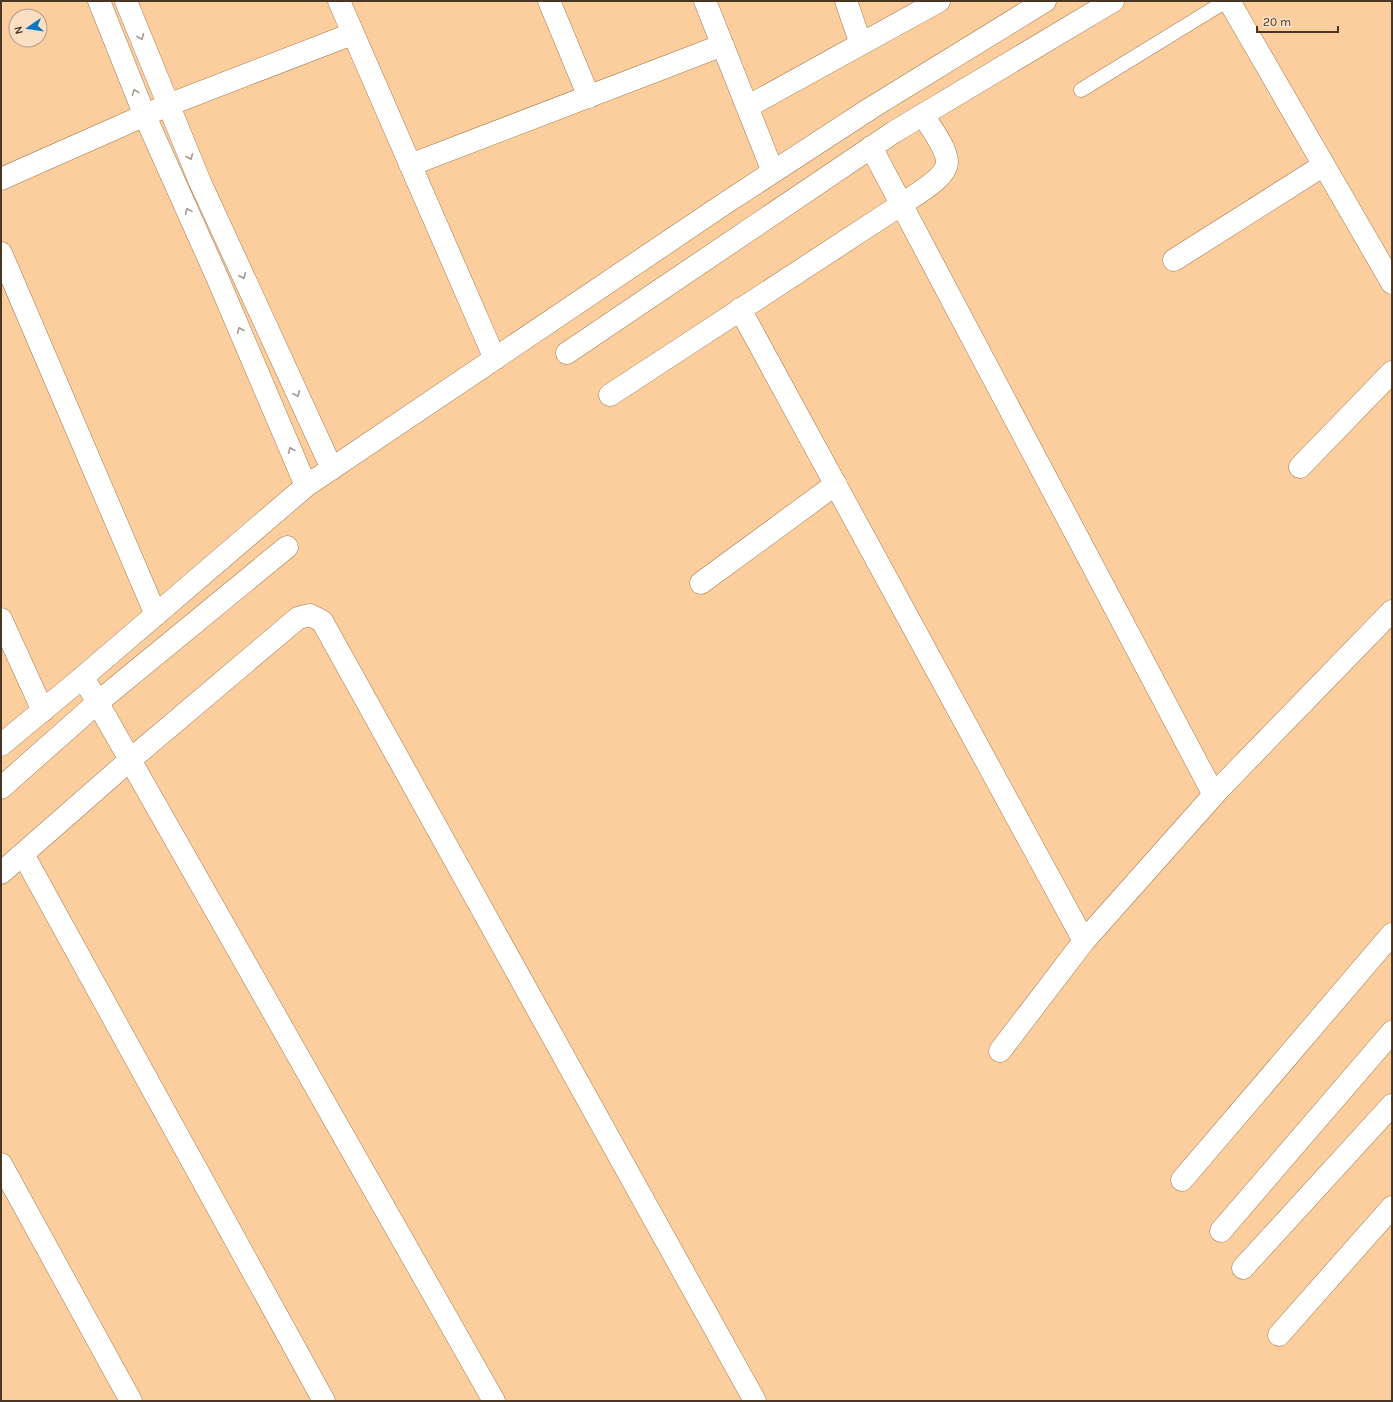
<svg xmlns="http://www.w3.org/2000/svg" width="1393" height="1402" font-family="Karla,sans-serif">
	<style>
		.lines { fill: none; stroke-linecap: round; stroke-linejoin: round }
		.service-casing { stroke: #a3794b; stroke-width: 15 }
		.minor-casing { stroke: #a3794b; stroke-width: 23 }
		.service { stroke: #fff; stroke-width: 14 }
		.minor { stroke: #fff; stroke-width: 22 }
		.oneway { stroke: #a49a91 }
	</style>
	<rect width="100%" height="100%" fill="#fcce9e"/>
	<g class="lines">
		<g class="service-casing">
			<path id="service" d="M1081 90 1226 1"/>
		</g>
		<g class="minor-casing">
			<path id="minor" d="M99 1 145 116 217 277 306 486
				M126 1 200 182 332 469
				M339 1 495 359
				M549 1 589 97
				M705 1 773 172
				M846 1 861 44
				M1229 1 1392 283
				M747 107 939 1
				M871 147 1214 795
				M410 165 723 45
				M1 179 168 105 352 34
				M1 253 156 615
				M1174 260 1324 165
				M740 309 1084 941
				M567 353 894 132 1113 1
				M610 395 902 204C913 196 947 178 947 162 947 148 930 127 923 115
				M1300 467 1392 372
				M701 583 836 484
				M1 619 43 711
				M83 677 494 1401
				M1 745 83 677 306 486 724 204 871 108 1045 1
				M1 788 97 703 287 547
				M23 854 324 1401
				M1 873 130 760 298 618 310 615 322 621 755 1401
				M1000 1051 1084 941 1220 788 1392 611
				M1 1164 131 1401
				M1182 1180 1392 934
				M1221 1231 1392 1032
				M1243 1268 1392 1105
				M1279 1335 1392 1207"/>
		</g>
		<use href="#service" class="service"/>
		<use href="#minor" class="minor"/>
	</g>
	<defs><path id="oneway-chevron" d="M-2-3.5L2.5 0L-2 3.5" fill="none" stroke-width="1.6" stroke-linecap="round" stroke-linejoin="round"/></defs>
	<g class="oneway">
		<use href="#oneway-chevron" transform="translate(141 37) rotate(68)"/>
		<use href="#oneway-chevron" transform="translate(135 92) rotate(-111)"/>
		<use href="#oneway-chevron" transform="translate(190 157) rotate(67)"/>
		<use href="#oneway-chevron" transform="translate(188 211) rotate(-114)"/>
		<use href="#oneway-chevron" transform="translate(243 276) rotate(65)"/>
		<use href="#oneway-chevron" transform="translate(240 330) rotate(-113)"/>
		<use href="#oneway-chevron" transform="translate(297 394) rotate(65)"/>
		<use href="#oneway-chevron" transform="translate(291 450) rotate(-113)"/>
	</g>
	<rect width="1393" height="1402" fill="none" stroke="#493623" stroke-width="4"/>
	<g transform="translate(28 28) rotate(257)"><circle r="19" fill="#fbdfc3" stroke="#b49b83"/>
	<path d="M0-3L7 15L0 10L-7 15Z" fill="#0a78c2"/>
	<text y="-6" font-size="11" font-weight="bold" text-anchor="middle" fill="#493623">N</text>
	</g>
	<path d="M1257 26v6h81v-6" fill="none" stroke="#493623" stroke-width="2"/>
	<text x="1263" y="26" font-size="12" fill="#493623" stroke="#fbdfc3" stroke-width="3" paint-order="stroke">20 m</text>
</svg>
